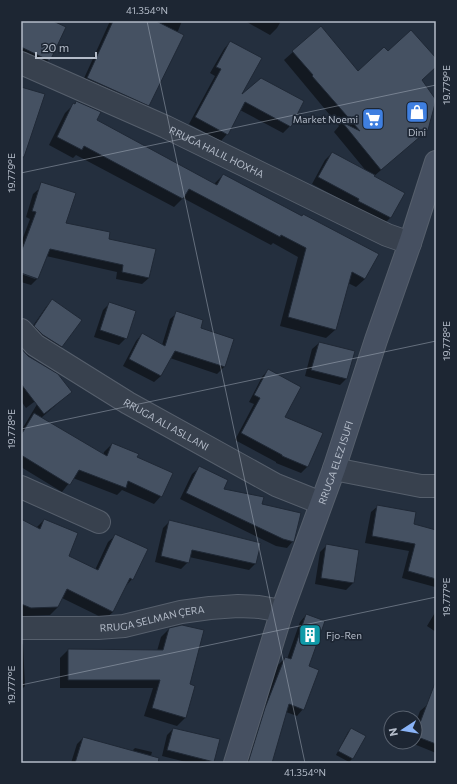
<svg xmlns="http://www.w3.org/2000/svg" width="457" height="784" font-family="Commissioner,sans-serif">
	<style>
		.shadow { fill: #0007 }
		.building { fill: #455162; stroke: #1f2835 }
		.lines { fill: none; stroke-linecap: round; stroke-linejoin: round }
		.minor-casing { stroke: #565f6c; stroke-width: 24 }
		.tertiary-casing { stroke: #565f6c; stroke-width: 24 }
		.secondary-casing { stroke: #565f6c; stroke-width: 24 }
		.minor { stroke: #38414e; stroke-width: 22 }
		.tertiary { stroke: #38414e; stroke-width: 22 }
		.secondary { stroke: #465061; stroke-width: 22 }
		.ticks { fill: none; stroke: #b4bcc9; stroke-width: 1; stroke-opacity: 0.45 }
		.labels { text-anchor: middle; stroke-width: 3.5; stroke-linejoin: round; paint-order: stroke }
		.poi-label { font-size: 10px; fill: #b4bcc9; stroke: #1d2633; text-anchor: end }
		.street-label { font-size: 10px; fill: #b4bcc9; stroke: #1d2633 }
		.neatline { fill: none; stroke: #b4bcc9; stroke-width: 1.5 }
		.ticks-label { font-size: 10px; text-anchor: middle; fill: #b4bcc9 }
	</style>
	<rect width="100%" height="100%" fill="#242f3e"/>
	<path class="shadow" d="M21 21H51L49 60 42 67 21 57Z
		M110 21H182L148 105 142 112 81 85Z
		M245 21H281L277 28 270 35Z
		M230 42 238 98 290 126 283 133 240 110 227 134 221 141 189 124 215 76 210 73 224 49Z
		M293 52 358 72 388 53 436 59V66L421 80 427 130 373 177 403 193 390 218 384 224 352 208 353 206 312 184 325 160 332 153 367 172 334 132 339 126 284 60Z
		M76 102 96 120 214 184 223 175 302 217 378 254 365 279 356 287 348 283 335 330 326 338 280 326 298 257 273 243 271 245 183 198 174 207 76 155 73 158 49 145 65 113Z
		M40 188 65 223 108 239 149 278 142 284 116 279 117 272 46 256 37 279 31 285 21 282V274L35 279V277L21 272V243L30 219 26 217 33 194Z
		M52 301 62 347 55 353 28 333 46 307Z
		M110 303 126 338 119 345 94 337 103 310Z
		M177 313 199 329 233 340 224 367 217 374 170 358 161 376 154 382 123 366 136 341 142 334 162 345 170 319Z
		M319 343 346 379 340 385 305 376 312 349Z
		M21 349 71 392 41 418 103 455 104 452 112 444 136 458 161 496 154 504 122 490 117 495 73 478 62 492 21 467V431L42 396 26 408 21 401Z
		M268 370 284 417 307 467 301 473 276 463V462L235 440 254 404 249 402 262 377Z
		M199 468 223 489 261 505 293 541 287 548 276 546 180 499 192 474Z
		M378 506 413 525 436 531V585L435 587 402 578 409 551 365 543 371 512Z
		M21 520 36 528 44 520 67 556 95 570 108 542 116 535 132 579 125 587 113 612 105 619 62 598 58 607 50 615 23 616 21 614Z
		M170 521 255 564 249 570 189 557 188 562 181 569 155 562 163 528Z
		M327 545 358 550 353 583 346 590 315 584 320 552Z
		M436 611V632L427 626Z
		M306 615 308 667 303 709 297 716 286 712 271 763H244L259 715 278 665 285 658 287 659 300 622Z
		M169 629 189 685 194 686 185 718 177 726 144 716 153 688H60V658L68 650 157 651 161 637Z
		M23 644 25 686 21 690V645Z
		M427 705 436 708V753L409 742H415V725L420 711Z
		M173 729 219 740 213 763H190L162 756 167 735Z
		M352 729 364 736 352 759 349 762 336 755 348 732Z
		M83 738 131 752 135 748 152 752 149 763H71L77 744Z"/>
	<path class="building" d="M21 21H53L66 27 50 61 21 47Z
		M113 21H156L184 35 149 106 87 78Z
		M321 26 358 71 384 47 388 51 411 30 436 58V67L422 80 436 100 428 130 381 170 342 122 360 131 312 76 313 75 292 51Z
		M230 41 262 58 242 94 261 78 304 101 291 127 245 102 228 135 195 117 221 69 216 67Z
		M21 87 45 94 24 157H21Z
		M76 101 101 112 97 120 217 185 223 174 302 216 303 214 379 254 365 279 352 272 336 330 288 317 306 248 281 235 280 237 189 189 183 199 84 146 82 150 57 137 73 103 75 104Z
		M332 152 375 175 374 176 405 193 391 218 358 201 359 199 318 177Z
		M41 182 76 193 66 223 110 232 109 239 156 249 149 278 122 272 123 265 50 249 38 279 21 273V252L36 212 32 211Z
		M52 299 82 320 62 347 43 335 34 326Z
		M109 302 136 311 127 339 100 330Z
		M176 311 203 320 201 328 234 339 225 367 175 351 161 376 129 359 142 333 165 346Z
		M319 342 355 351 347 379 311 370Z
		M21 348 28 356 58 374 72 392 44 414 21 384Z
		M268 369 301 387 285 417 323 433 308 467 282 456V455L241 433 260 398 254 395Z
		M34 413 107 456 112 443 139 454 137 457 173 473 162 497 128 481 126 488 79 470 70 485 21 455V435Z
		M199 466 228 480 224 489 264 497 262 504 301 513 294 542 283 539 186 493Z
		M377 505 416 512 414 524 436 530V579L408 571 415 544 372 536Z
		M21 519 40 529 44 519 78 533 69 556 98 570 115 534 148 549 133 580 130 578 113 612 67 589 58 607 31 608 21 604Z
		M169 520 261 543 256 564 192 550 189 563 161 556Z
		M326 544 359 550 354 583 321 578Z
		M306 614 325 621 309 666 319 670 304 710 289 704 272 763H248L265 708 285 657 291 659Z
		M182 625 204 630 190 684 195 686 186 718 152 708 160 680H68V649L163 650 169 628Z
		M435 683H436V744L415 736Z
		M173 728 220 739 214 762 167 750Z
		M351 728 366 736 353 759 338 751Z
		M83 737 159 758 158 763H75Z"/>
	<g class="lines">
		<g class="minor-casing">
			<g id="minor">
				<path id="s1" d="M21 63 166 127 387 235 410 243"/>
				<path id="s2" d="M21 330 35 345 128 403 276 485 321 503"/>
				<path d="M334 469 421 486H436"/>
				<path d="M21 487 99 522"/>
			</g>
		</g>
		<g class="tertiary-casing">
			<g id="tertiary">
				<path id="s3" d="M21 628H98L124 626 181 612 210 608 238 606 259 607 282 611"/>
			</g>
		</g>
		<g class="secondary-casing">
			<g id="secondary">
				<path id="s4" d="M235 763 282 611 334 469 376 340 410 243 436 162"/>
			</g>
		</g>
		<use href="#minor" class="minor"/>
		<use href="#tertiary" class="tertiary"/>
		<use href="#secondary" class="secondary"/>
	</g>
	<path class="ticks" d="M147 21 305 763M21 173 436 85M21 429 436 341M21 685 436 597"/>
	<defs>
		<g id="shop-square" transform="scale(1.15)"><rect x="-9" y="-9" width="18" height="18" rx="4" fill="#3f7fe0" stroke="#1d2633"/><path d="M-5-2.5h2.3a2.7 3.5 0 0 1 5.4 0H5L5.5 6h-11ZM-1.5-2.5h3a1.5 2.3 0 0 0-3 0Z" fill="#fff"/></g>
		<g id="supermarket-square" transform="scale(1.15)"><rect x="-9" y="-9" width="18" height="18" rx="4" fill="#3f7fe0" stroke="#1d2633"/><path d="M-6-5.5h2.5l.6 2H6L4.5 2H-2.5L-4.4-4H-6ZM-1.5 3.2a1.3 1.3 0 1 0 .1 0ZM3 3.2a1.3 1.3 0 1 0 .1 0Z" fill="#fff"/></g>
		<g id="building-square" transform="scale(1.15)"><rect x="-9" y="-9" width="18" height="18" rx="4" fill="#0f9aa8" stroke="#1d2633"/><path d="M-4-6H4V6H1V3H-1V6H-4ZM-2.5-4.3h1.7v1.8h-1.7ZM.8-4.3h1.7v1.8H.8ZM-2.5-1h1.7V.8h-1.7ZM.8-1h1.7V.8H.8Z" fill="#fff"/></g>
	</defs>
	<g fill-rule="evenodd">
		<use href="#shop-square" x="417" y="112"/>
		<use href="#supermarket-square" x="373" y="119"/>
		<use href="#building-square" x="310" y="635"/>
	</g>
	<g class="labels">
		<g class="poi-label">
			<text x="358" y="123">Market Noemi</text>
			<text x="417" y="136" text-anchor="middle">Dini</text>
			<text x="326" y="639" text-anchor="start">Fjo-Ren</text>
		</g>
		<g class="street-label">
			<text dy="4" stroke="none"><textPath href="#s1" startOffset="215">RRUGA HALIL HOXHA</textPath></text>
			<text dy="4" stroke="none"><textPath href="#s2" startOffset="174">RRUGA ALI ASLLANI</textPath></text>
			<text dy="4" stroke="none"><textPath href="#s4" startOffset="317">RRUGA ELEZ ISUFI</textPath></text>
			<text dy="4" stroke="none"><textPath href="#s3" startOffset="132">RRUGA SELMAN ÇERA</textPath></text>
		</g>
	</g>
	<rect width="457" height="784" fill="none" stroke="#1d2633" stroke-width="44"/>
	<g transform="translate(403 730) rotate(258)"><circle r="19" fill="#1d2633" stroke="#59626f"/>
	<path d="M0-3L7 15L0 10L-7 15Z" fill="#8ab4f8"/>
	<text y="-6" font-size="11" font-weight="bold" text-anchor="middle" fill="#b4bcc9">N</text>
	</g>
	<path d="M36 52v6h60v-6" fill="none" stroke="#b4bcc9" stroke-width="2"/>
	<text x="42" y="52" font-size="12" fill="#b4bcc9" stroke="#1d2633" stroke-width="3" paint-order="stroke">20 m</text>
	<rect x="22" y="22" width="413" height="740" class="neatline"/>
	<g class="ticks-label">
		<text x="147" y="14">41.354°N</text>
		<text transform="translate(446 85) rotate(-90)" y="4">19.779°E</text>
		<text transform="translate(11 173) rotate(-90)" y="4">19.779°E</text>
		<text transform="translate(446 341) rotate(-90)" y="4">19.778°E</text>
		<text transform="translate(11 429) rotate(-90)" y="4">19.778°E</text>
		<text transform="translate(446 597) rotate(-90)" y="4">19.777°E</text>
		<text transform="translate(11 685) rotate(-90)" y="4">19.777°E</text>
		<text x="305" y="776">41.354°N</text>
	</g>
</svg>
